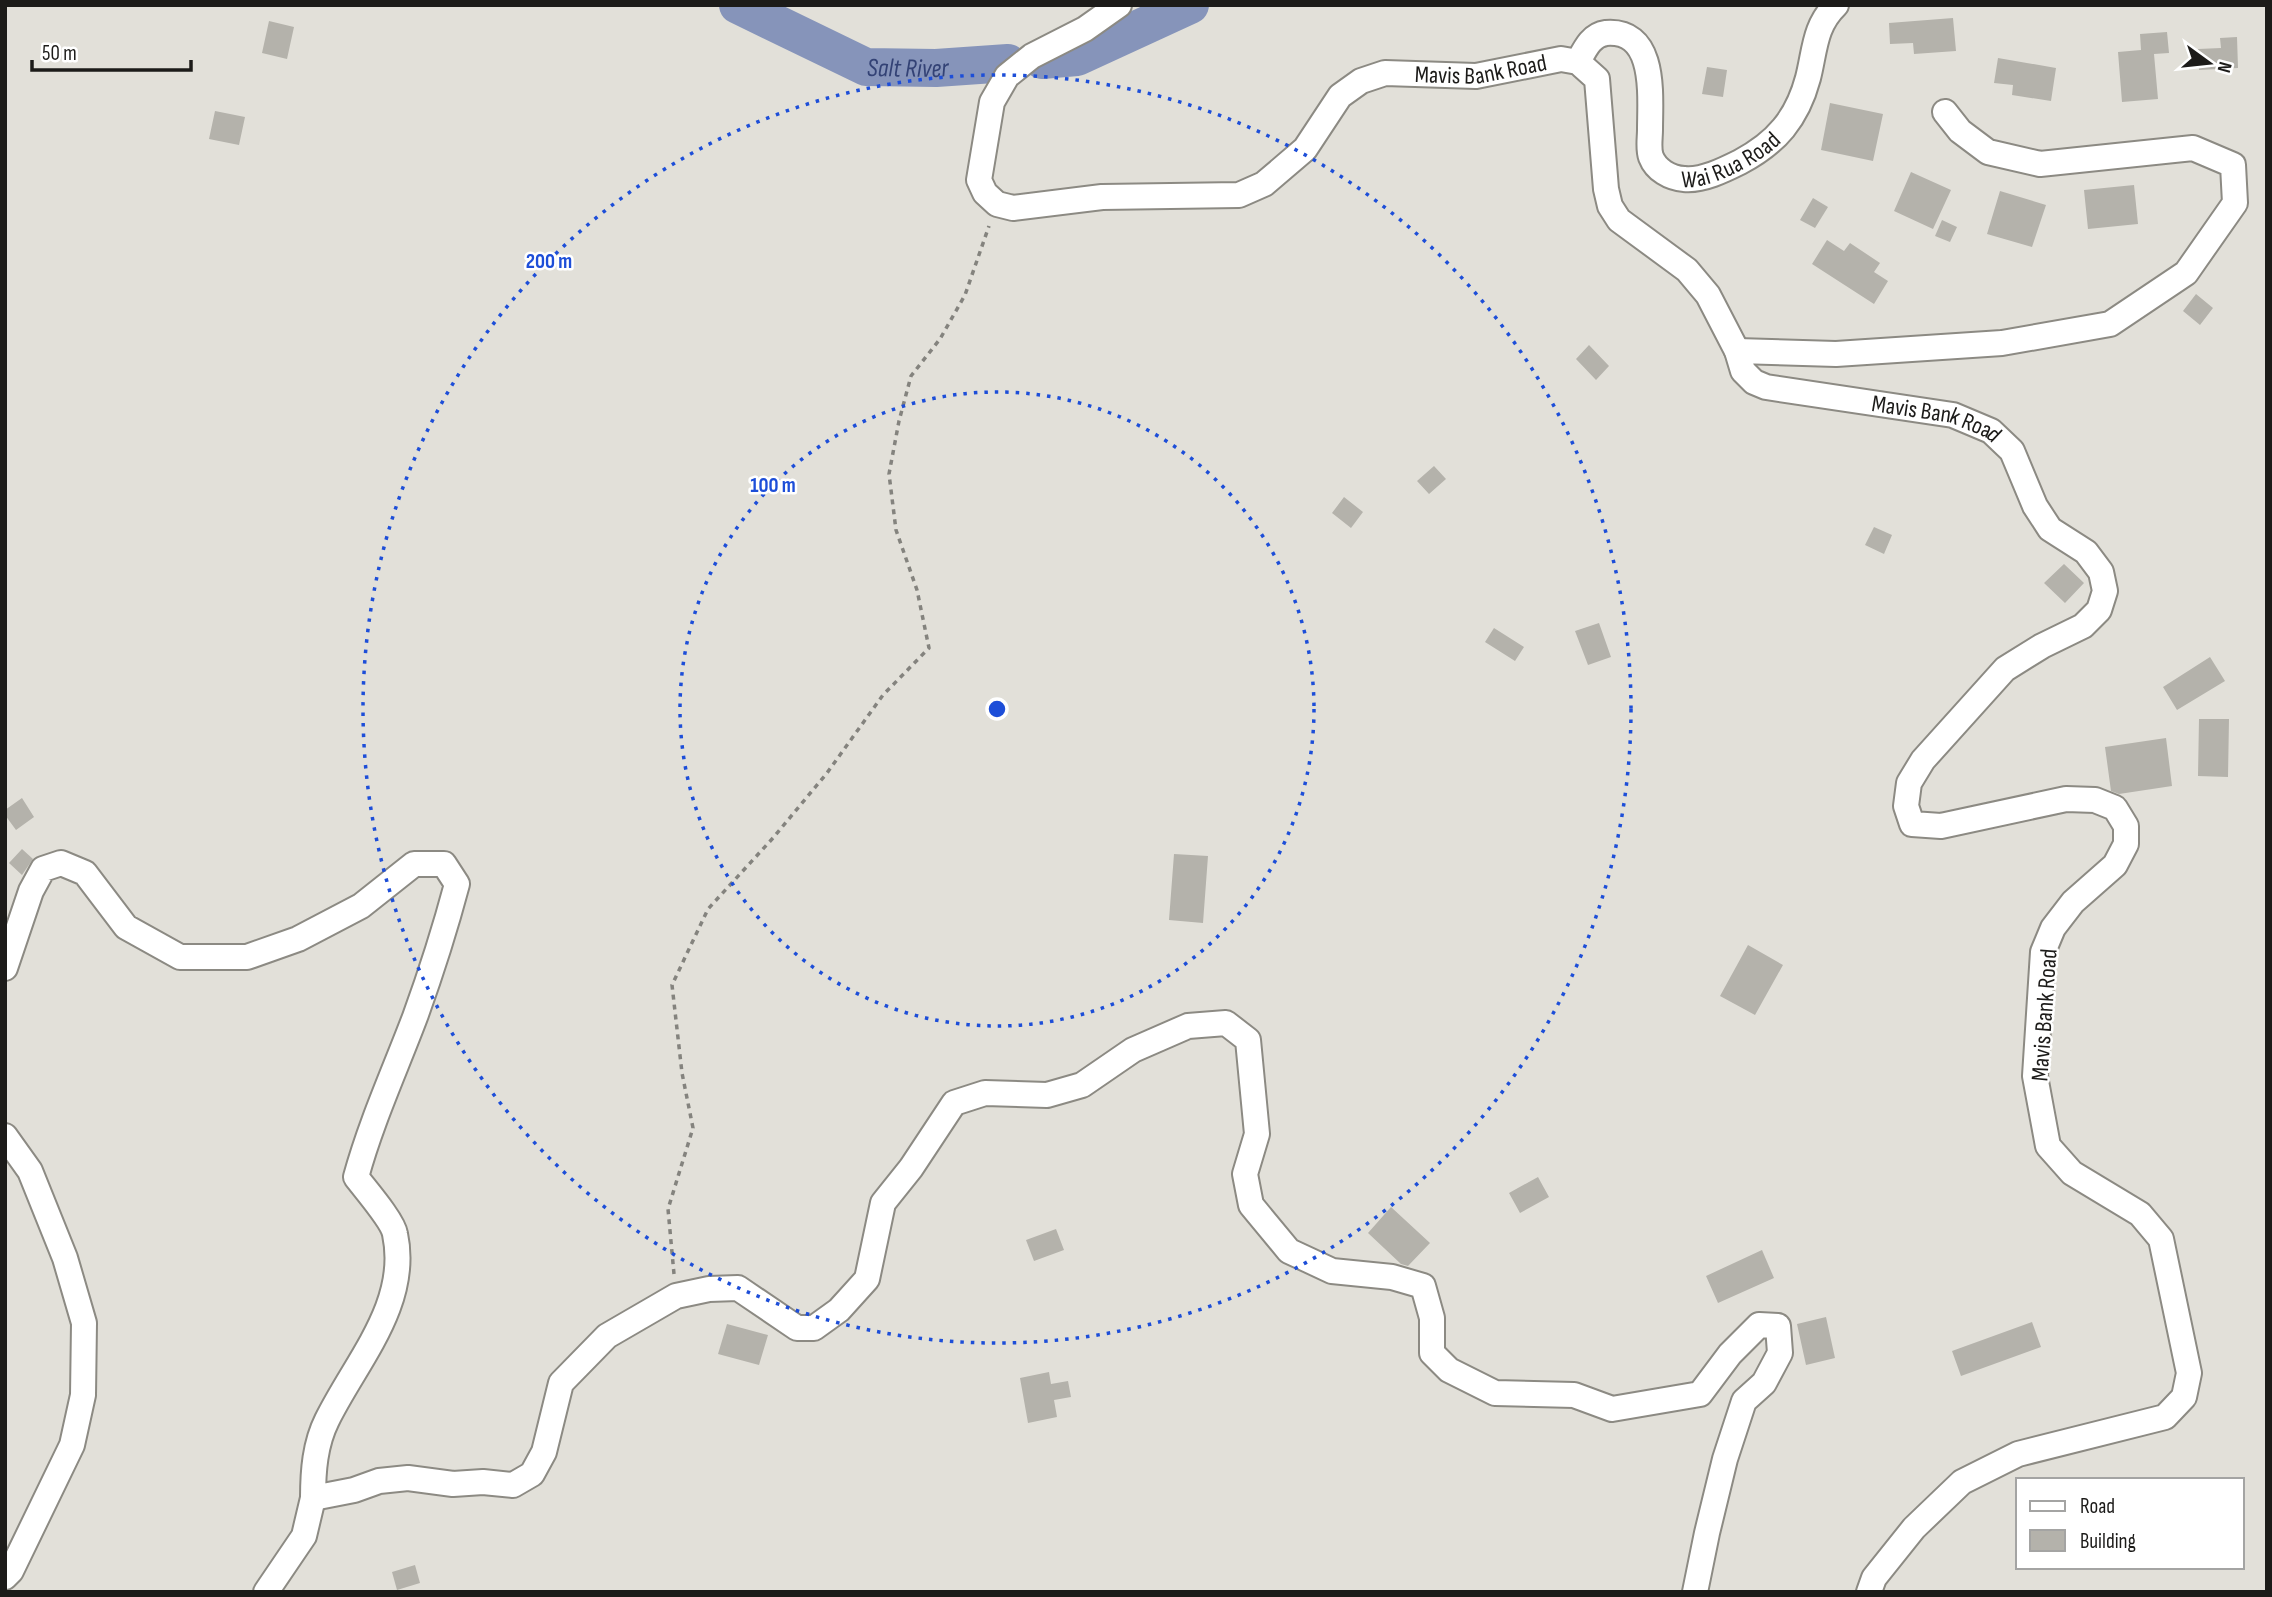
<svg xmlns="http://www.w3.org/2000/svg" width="2272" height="1597" font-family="'Sofia Sans Condensed',sans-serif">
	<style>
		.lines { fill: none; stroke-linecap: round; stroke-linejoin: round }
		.river { stroke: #8694ba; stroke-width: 38 }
		.building { fill: #b4b2ab }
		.minor-casing { stroke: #8c8a83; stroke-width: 28 }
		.path { stroke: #84837e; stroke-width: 3.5; stroke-dasharray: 5 5; stroke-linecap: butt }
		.minor { stroke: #fff; stroke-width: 24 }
		.ring { fill: none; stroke: #1d4ed8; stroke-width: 3.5; stroke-dasharray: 3.5 7 }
		.labels { text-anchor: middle; stroke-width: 5; stroke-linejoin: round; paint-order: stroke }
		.street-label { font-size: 24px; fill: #1c1b19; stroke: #fff }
		.water-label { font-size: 26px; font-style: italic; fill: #334275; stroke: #fff }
		.centre { fill: #1d4ed8; stroke: #fff; stroke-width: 3.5 }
		.ring-label { font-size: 21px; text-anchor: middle; font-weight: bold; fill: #1d4ed8; stroke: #fff; stroke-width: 5; stroke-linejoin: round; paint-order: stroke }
	</style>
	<rect width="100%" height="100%" fill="#e2e0d9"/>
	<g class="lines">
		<g class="river">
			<path id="s1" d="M738 5 866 67 936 68 1008 63"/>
			<path d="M1042 60 1077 57 1190 5"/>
		</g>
	</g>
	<path class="building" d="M1953 18 1956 51 1914 54 1913 43 1890 44 1889 23Z
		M269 21 294 27 287 59 262 53Z
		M2167 32 2169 53 2154 54 2158 99 2122 102 2118 52 2141 50 2140 34Z
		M2237 37 2238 68 2199 70 2198 49 2221 48 2220 38Z
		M1998 58 2056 68 2051 101 2012 95 2013 85 1994 83Z
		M1707 67 1727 70 1723 97 1702 94Z
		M1830 103 1883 114 1873 161 1821 150Z
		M215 111 245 117 239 145 209 139Z
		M1911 172 1951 190 1933 229 1894 211Z
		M2134 185 2138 224 2088 229 2084 190Z
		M2000 191 2046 205 2032 247 1987 234Z
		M1813 198 1828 207 1815 228 1800 220Z
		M1942 220 1957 227 1950 242 1935 236Z
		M1827 240 1844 251 1850 243 1880 263 1874 272 1888 281 1874 304 1812 264Z
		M2196 294 2213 308 2200 325 2183 311Z
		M1589 345 1609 366 1596 380 1576 359Z
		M1434 466 1446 479 1429 494 1417 481Z
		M1344 497 1363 512 1351 528 1332 513Z
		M1874 527 1892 535 1884 554 1865 545Z
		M2064 564 2084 583 2065 603 2044 583Z
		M1599 623 1611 657 1588 665 1575 631Z
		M1494 628 1524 647 1515 661 1485 642Z
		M2210 657 2225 681 2177 710 2163 687Z
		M2199 719H2229L2228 777 2198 776Z
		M2166 738 2172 786 2119 794 2111 791 2105 747Z
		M22 798 34 817 16 830 5 815V810Z
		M22 849 33 859 22 875 9 863Z
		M1174 854 1208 856 1203 923 1169 920Z
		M1748 945 1783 965 1755 1015 1720 996Z
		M1538 1177 1549 1197 1520 1213 1509 1193Z
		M1391 1207 1430 1243 1408 1266 1401 1264 1368 1233Z
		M1056 1229 1064 1250 1034 1261 1026 1240Z
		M1762 1250 1774 1278 1718 1303 1706 1276Z
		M1826 1317 1835 1358 1806 1365 1797 1324Z
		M2032 1322 2041 1347 1961 1376 1952 1351Z
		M727 1324 768 1335 759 1365 718 1354Z
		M1049 1372 1051 1384 1068 1381 1071 1397 1054 1400 1057 1417 1028 1423 1020 1378Z
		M415 1565 420 1583 397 1590 392 1572Z"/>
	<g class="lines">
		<g class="minor-casing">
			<g id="minor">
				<path id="s2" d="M1119 5 1085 29 1032 56 1007 76 992 102 979 180 985 193 997 204 1013 208 1102 197 1239 195 1264 184 1305 149 1340 96 1361 81 1385 73 1476 76 1561 59 1578 62 1597 79 1606 189 1610 206 1619 220 1687 270 1708 295 1737 351 1743 371 1754 382 1766 387 1953 415 1991 431 2012 451 2035 506 2050 529 2086 552 2101 572 2105 591 2099 610 2083 626 2042 646 2005 669 1923 760 1909 783 1906 806 1912 824 1941 826 2066 799 2095 800 2115 808 2126 826V844L2115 865 2073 902 2053 928 2043 952 2035 1076 2048 1146 2072 1173 2140 1214 2161 1239 2189 1373 2184 1397 2165 1417 2018 1454 1962 1482 1914 1528 1874 1578 1869 1592"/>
				<path id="s3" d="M1578 62C1585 49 1591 35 1606 33 1657 29 1650 96 1650 130 1650 138 1648 149 1651 157 1656 170 1670 178 1684 179 1702 181 1724 170 1740 162 1776 143 1797 119 1808 78 1815 51 1814 26 1836 5"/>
				<path d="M1737 351 1836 354 2002 343 2110 324 2186 273 2235 203 2233 165 2193 148 2040 164 1988 152 1960 131 1945 112"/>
				<path d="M5 968 31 891 43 869 61 863 85 873 126 927 180 957H247L298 939 361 906 414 864H444L457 884C445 929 431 973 415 1017 395 1070 371 1122 356 1177 365 1189 393 1221 395 1234 410 1304 356 1361 327 1420 315 1444 313 1471 313 1498L354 1490 379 1481 408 1478 453 1484 483 1482 513 1485 532 1474 544 1452 561 1383 607 1336 676 1296 709 1289 738 1288 797 1328H814L839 1310 867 1279 883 1203 911 1168 954 1103 985 1093 1047 1095 1082 1085 1133 1050 1188 1026 1226 1023 1248 1040 1257 1134 1245 1174 1251 1205 1289 1251 1332 1271 1392 1277 1423 1286 1432 1318V1353L1449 1370 1495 1393 1574 1395 1612 1409 1700 1394 1730 1354 1759 1325 1778 1326 1780 1353 1764 1383 1744 1401 1725 1459 1707 1533 1695 1592"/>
				<path d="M5 1136 30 1171 65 1258 84 1323 83 1395 72 1445 11 1571 5 1577"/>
				<path d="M266 1592 304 1536 313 1498"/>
			</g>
		</g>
		<path class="path" d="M674 1274 668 1209 693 1128 682 1073 672 985 708 909 773 838 827 773 883 695 929 648 917 590 896 530 889 474 899 421 911 376 940 339 965 295 989 226"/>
		<use href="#minor" class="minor"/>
	</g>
	<g class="ring">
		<circle cx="997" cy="709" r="317"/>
		<circle cx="997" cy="709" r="634"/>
	</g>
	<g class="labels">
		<g class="street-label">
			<text dy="8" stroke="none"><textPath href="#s2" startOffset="808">Mavis Bank Road</textPath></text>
			<text dy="8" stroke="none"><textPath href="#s3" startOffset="284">Wai Rua Road</textPath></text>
			<text dy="8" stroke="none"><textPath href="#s2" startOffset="1480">Mavis Bank Road</textPath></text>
			<text transform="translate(2044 1015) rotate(-86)" y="8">Mavis Bank Road</text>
		</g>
		<g class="water-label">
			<text dy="9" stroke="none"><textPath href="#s1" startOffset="184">Salt River</textPath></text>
		</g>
	</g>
	<circle cx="997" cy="709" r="10" class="centre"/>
	<g class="ring-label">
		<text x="549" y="268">200 m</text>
		<text x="773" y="492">100 m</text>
	</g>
	<rect width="2272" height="1597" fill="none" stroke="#1c1b19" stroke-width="14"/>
	<rect x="2016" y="1478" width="228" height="91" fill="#ffffff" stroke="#a4a4a3" stroke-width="2"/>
	<rect x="2030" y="1501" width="35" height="10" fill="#ffffff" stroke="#a4a4a3" stroke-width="2"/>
	<text x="2080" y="1513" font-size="21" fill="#1c1b19">Road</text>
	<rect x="2030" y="1530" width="35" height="21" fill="#b4b2ab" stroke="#a4a4a3" stroke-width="2"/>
	<text x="2080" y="1548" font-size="21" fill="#1c1b19">Building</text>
	<g transform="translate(2209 63) rotate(105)" stroke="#ffffff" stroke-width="5" paint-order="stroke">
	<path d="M0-5L12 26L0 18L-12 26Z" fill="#1c1b19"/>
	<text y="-10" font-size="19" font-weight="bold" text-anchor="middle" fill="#1c1b19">N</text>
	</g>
	<path d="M32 60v10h159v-10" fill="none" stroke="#1c1b19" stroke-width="3.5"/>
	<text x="42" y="60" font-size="21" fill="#1c1b19" stroke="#ffffff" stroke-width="5" paint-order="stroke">50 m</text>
</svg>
